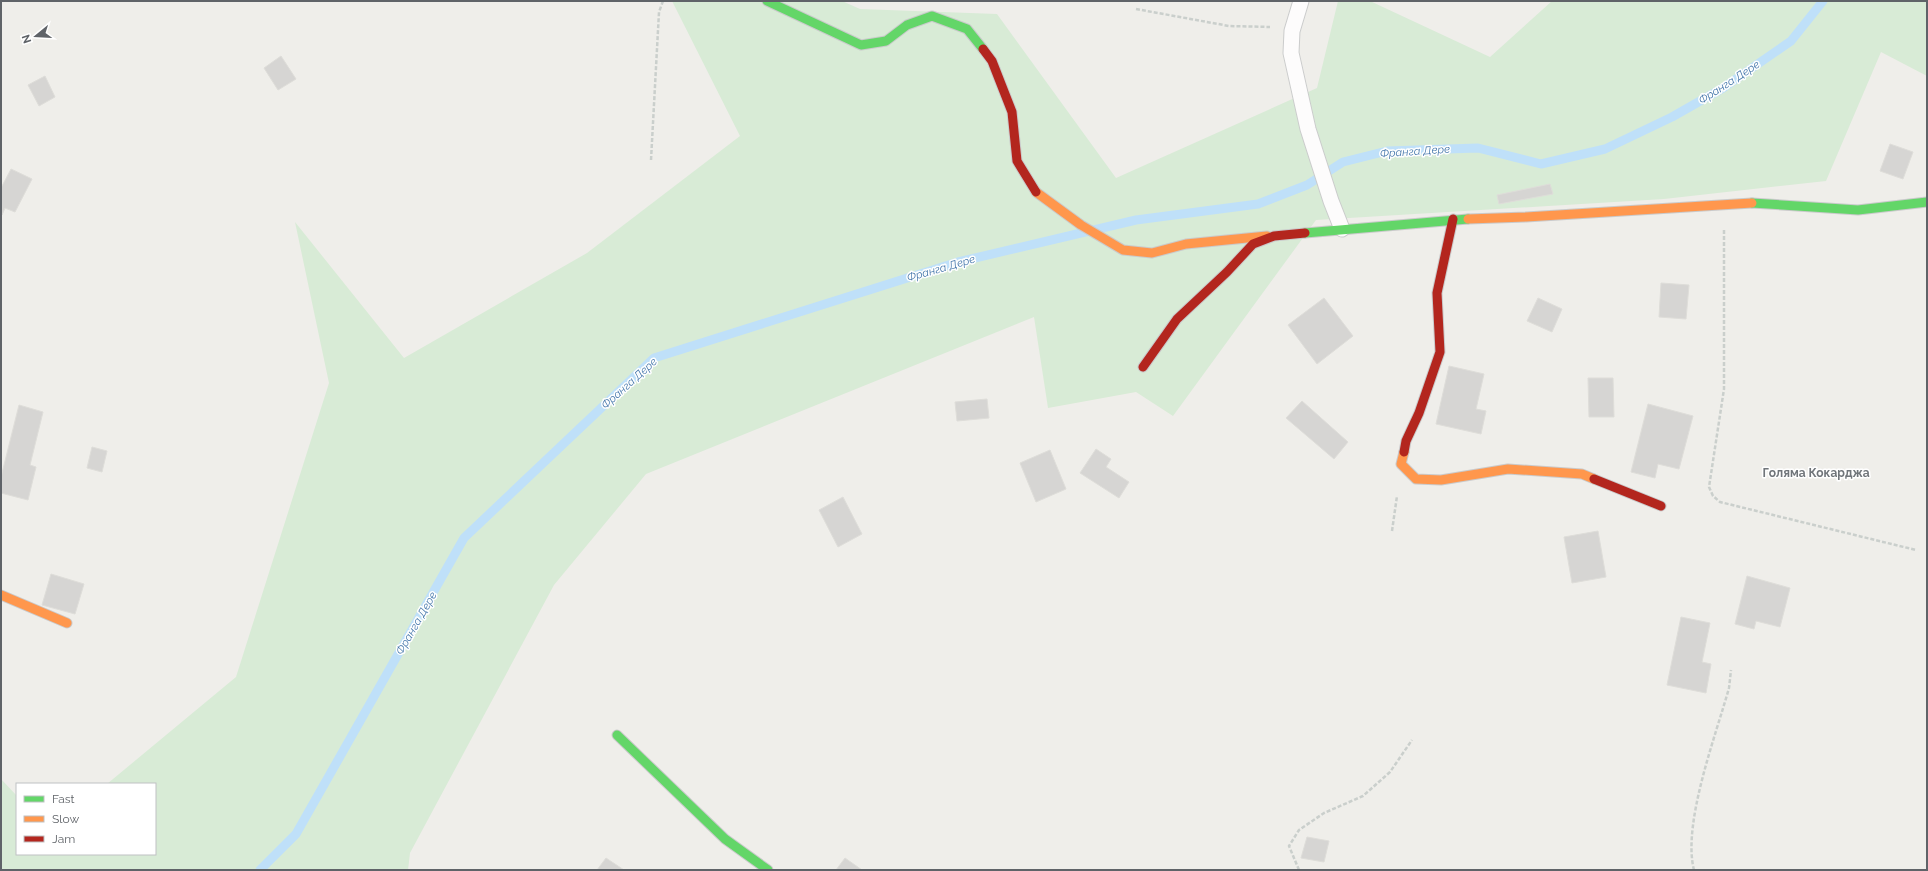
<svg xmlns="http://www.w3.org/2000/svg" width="1928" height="871" font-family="Raleway,sans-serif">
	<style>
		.green { fill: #d8ebd6 }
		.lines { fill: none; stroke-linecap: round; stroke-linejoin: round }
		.stream { stroke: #bfe0f9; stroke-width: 9 }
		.building { fill: #d6d5d3; stroke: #deddd9 }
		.lane-casing { stroke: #cbcccc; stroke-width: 17 }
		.fast-casing { stroke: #cacacb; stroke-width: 11 }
		.slow-casing { stroke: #cacacb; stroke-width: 11 }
		.jam-casing { stroke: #cacacb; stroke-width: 11 }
		.path { stroke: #cacfcc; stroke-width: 2.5; stroke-dasharray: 4 2; stroke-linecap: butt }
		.lane { stroke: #fdfcfc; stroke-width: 15 }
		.fast { stroke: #63d668; stroke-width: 9 }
		.slow { stroke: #ff974d; stroke-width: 9 }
		.jam { stroke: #b3261e; stroke-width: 9 }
		.labels { text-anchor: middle; stroke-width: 3; stroke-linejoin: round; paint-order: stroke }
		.water-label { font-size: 11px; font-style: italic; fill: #4174aa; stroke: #fff }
		.quarter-label { font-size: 12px; font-weight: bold; fill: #70757a; stroke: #fff }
	</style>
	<rect width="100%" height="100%" fill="#efeeea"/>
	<path class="green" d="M672 1H842L860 9 997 14 1116 178 1317 88 1338 1H1370L1490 57 1552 1H1927V76L1881 52 1826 181 1664 199 1316 220 1173 416 1136 392 1048 408 1034 317 646 474 554 585 410 853 408 870H1V779L17 796V854H155V784H107L236 677 329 383 295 222 404 358 587 253 740 136Z"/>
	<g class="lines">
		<path class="stream" d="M260 870 296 834 464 538 654 358 958 262 1136 220 1258 204 1307 185 1343 162 1387 151 1478 148 1541 164 1605 149 1672 117 1723 88 1791 41 1823 1"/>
	</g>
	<path class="building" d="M281 56 296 79 278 90 264 68Z
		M45 76 55 97 39 106 28 85Z
		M1890 144 1913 152 1903 179 1880 171Z
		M11 169 32 179 15 212 5 208 2 215 1 188Z
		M1550 184 1553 194 1499 204 1497 195Z
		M1661 283 1689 285 1686 319 1659 317Z
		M1324 298 1353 336 1317 364 1288 325Z
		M1538 298 1562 309 1552 332 1527 321Z
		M1449 366 1484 374 1476 409 1486 411 1481 434 1436 424Z
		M1588 378H1613L1614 417H1589Z
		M987 399 989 418 957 421 955 402Z
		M1302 401 1348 442 1334 459 1286 418Z
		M1648 404 1693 416 1679 469 1658 464 1655 478 1631 472Z
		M19 405 43 412 30 465 36 467 28 500 1 493V477Z
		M92 447 107 451 102 472 87 468Z
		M1096 449 1111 459 1106 467 1129 482 1119 498 1080 473Z
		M1050 450 1066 489 1036 502 1020 463Z
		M843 497 862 534 838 547 819 510Z
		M1598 531 1606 577 1572 583 1564 537Z
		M51 574 84 584 75 614 42 605Z
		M1747 576 1790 588 1780 627 1756 621 1754 629 1735 624Z
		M1681 617 1710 623 1702 662 1711 664 1706 693 1667 685Z
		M1307 837 1329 841 1324 862 1301 858Z
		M606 858 624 870H597Z
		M845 858 862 870H836Z"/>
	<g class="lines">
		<g class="lane-casing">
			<path id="lane" d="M1301 1 1292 31 1291 53 1308 129 1331 201 1342 229"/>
		</g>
		<g class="fast-casing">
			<path id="fast" d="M767 1 861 45 886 41 907 25 932 16 967 29 983 49
				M1752 203 1858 210 1927 202
				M1305 233 1468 219
				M617 735 725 839 768 870"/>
		</g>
		<g class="slow-casing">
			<path id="slow" d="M1036 192 1081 225 1123 250 1152 253 1186 244 1267 236
				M1468 219 1526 217 1752 203
				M1404 452 1401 464 1416 479 1441 480 1508 469 1582 474 1594 479
				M1 595 67 623"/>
		</g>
		<g class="jam-casing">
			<path id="jam" d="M983 49 992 61 1012 112 1017 161 1036 192
				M1143 367 1177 319 1227 272 1253 244 1274 236 1305 233
				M1404 452 1406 441 1419 413 1440 352 1437 293 1453 219
				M1594 479 1661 506"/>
		</g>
		<path class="path" d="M1136 9 1229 26 1270 27
			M651 160 659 12 663 1
			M1724 230V389L1709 487 1713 496 1720 502 1916 550
			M1392 531 1397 496
			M1299 870 1289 846 1299 830 1324 813 1363 796 1390 772 1412 740
			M1694 870C1682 824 1716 735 1729 688L1731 670"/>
		<use href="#lane" class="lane"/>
		<use href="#fast" class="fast"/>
		<use href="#slow" class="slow"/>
		<use href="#jam" class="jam"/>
	</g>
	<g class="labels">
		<g class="water-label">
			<text transform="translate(1729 82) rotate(-33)" y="4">Франга Дере</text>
			<text transform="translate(1415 151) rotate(-4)" y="4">Франга Дере</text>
			<text transform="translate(941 268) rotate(-16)" y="4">Франга Дере</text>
			<text transform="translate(629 383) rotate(-42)" y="4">Франга Дере</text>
			<text transform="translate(416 623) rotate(-60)" y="4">Франга Дере</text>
		</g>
		<g class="quarter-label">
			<text x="1816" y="477">Голяма Кокарджа</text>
		</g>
	</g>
	<rect width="1928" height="871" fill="none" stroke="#5f6368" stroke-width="4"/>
	<rect x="16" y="783" width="140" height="72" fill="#ffffff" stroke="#bfc1c3"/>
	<rect x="24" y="796" width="20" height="6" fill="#63d668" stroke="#bfc1c3"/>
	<text x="52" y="803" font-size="12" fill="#5f6368">Fast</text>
	<rect x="24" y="816" width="20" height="6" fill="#ff974d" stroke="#bfc1c3"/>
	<text x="52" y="823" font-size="12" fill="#5f6368">Slow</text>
	<rect x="24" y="836" width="20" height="6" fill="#b3261e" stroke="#bfc1c3"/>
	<text x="52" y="843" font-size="12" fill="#5f6368">Jam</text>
	<g transform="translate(36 36) rotate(252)" stroke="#ffffff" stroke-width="3" paint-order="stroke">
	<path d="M0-3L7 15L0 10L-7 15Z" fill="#5f6368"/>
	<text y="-6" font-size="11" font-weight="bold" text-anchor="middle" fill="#5f6368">N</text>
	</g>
</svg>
